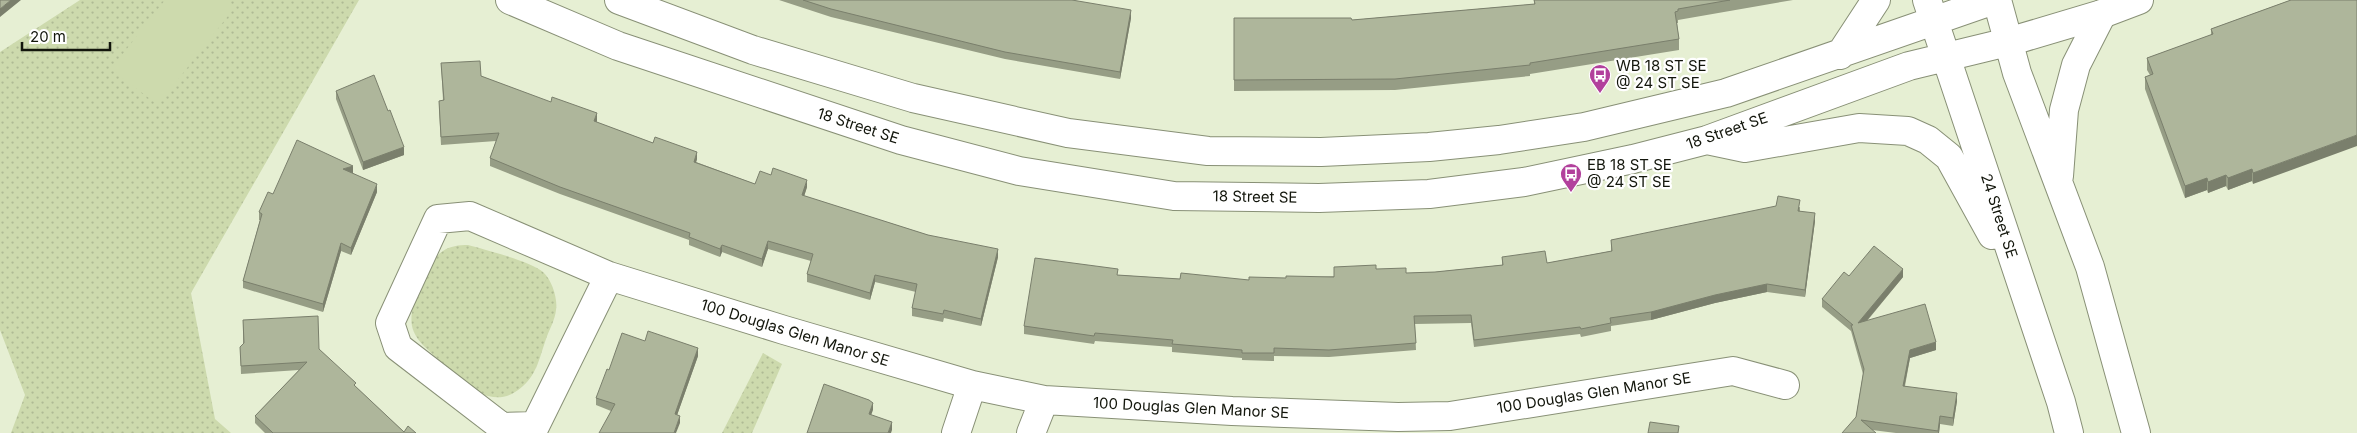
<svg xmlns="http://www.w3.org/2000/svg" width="2357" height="433" font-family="Inter,sans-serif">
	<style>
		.green { fill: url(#green-dots) }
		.pitch { fill: #cddaad }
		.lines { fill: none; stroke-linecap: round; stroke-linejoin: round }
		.minor-casing { stroke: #889076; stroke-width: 30 }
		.tertiary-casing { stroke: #889076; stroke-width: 30 }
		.secondary-casing { stroke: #889076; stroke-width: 30 }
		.minor { stroke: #fff; stroke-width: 28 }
		.tertiary { stroke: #fff; stroke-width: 28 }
		.secondary { stroke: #fff; stroke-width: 28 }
		.wall { fill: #969d85 }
		.shaded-wall { fill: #7a7f6c }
		.building { fill: #aeb69b; stroke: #7a7f6c }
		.labels { text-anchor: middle; stroke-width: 4.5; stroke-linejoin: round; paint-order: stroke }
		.poi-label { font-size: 15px; fill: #13160c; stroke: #fff; text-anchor: start }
		.street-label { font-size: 15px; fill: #13160c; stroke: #fff }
	</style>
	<defs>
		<pattern id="green-dots" width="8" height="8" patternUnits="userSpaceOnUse" patternTransform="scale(1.25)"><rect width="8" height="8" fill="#cddaad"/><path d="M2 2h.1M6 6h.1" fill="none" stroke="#afba94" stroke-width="1.8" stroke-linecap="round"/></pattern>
	</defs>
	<rect width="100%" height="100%" fill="#e6efd3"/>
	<path class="green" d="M80 0H359L191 293 215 419 231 433H11L25 395 0 330V52Z
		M468 245C486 250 530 261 543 272 552 280 558 299 556 310 555 320 549 330 546 339 540 356 537 374 523 386 492 415 461 381 440 361 429 350 415 341 412 326 408 307 426 261 443 251 450 246 459 245 468 245Z
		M763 353 782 364 752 433H722Z"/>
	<path class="pitch" d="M165 0H226L235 7 158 105 111 69Z"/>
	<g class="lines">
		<g class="minor-casing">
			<path id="minor" d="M609 276 535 426 502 427 398 347 390 323 438 219 470 216 609 276 784 330 972 385 1044 400 1232 411 1398 417 1450 416 1733 371 1785 385
				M956 433 972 385
				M1031 433 1044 400"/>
		</g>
		<g class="tertiary-casing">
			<path id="tertiary" d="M2008 42 2102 14 2139 0"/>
		</g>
		<g class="secondary-casing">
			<path id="secondary" d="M510 0 618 46 901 140 1019 171 1174 196 1319 198 1429 194 1524 182 1633 159 1707 140 1909 66 2008 42
				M619 0 753 50 913 98 1068 133 1208 151 1321 152 1429 147 1499 140 1584 127 1726 93 1994 0
				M1927 0 2061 402 2069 433
				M1997 0 2017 73 2090 267 2136 433
				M1840 55 1876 0
				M1707 140 1745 148 1859 128 1908 131 1928 140 1949 157 1992 235
				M2059 176 2064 110 2076 65 2102 14"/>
		</g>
		<use href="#minor" class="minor"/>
		<use href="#tertiary" class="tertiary"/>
		<use href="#secondary" class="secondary"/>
	</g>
	<path class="wall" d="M779 0H1072L1131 18 1120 79 1005 59 831 17Z
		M1534 0H1793L1678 20V23H1677L1679 39V50L1530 74V76L1395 90 1234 91V18L1352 20 1534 4Z
		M2291 0 2253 184 2252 181 2228 190 2226 186 2208 193 2207 190 2185 198 2145 89V77L2150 75 2147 70V58L2211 35V29Z
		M441 63 481 76 597 121 596 122 697 159 696 162 755 184 771 175 807 187 804 196 998 257 981 326 944 318 943 322 912 316V308L916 292 875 282 870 300 807 282V274L811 261 768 249 762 267 722 252 720 257 689 245V240L560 194 490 166V158L496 141 441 145 439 108V101L443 100Z
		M336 91 404 155 363 170 336 99Z
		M353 173 377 192 351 255 341 251 323 312 243 288V281L260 220H259V212L273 194Z
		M1800 207V211L1815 221 1805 297 1767 292 1715 303 1651 320 1611 326V331L1581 337 1580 334 1474 347 1471 323 1415 324 1416 350 1329 357 1274 356V361L1242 360V358L1172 352V347L1095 341 1094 344 1024 334V326L1118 275 1180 279 1249 280 1435 272 1502 265V257L1547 263 1611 251V240Z
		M1849 276 1903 277 1867 321 1936 350 1910 358 1905 386 1957 401 1953 426 1940 424 1939 433H1896L1872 430 1856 417 1863 374 1851 331 1822 307V299Z
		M243 320 319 349 356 387 404 432 416 433H265L255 423V416L299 370 241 374 240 347 243 344Z
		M645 341 698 356 677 415 680 423 611 411 596 405V398Z"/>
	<path class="shaded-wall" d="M11 0H21L0 17V9Z
		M1131 10V18L1120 79V72Z
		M597 113V121L594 129V121Z
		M2357 135V146L2253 184V173Z
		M404 147V155L363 170V162Z
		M697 152V159L694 169V162Z
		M353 166V173L343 177V169Z
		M2252 169V181L2228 190V178Z
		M2226 175V186L2208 193V182Z
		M2207 178V190L2185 198V186Z
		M807 180V187L802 203V195Z
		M377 184V192L351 255V248Z
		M1815 213V221L1805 297V290Z
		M768 241V249L762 267V259Z
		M341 243V251L323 312V304Z
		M722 245V252L720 257V249Z
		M998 249V257L981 326V319Z
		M1903 269V277L1858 331V323Z
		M875 275V282L870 300V293Z
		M1767 284V292L1715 303 1651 320V312L1715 295Z
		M1936 342V350L1910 358 1903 393V386L1910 350Z
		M698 348V356L675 421V414Z
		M1957 393V401L1953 426V418Z
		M873 403V410L869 421V414Z
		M680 416V423L676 433H674Z
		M1940 416V424L1939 433H1938Z
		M892 422V430L891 433H888Z"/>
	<path class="building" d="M0 0H11L0 9Z
		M803 0H1072L1131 10 1120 72 1005 52 831 9Z
		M1534 0H1730L1678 9V11L1675 12 1679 39 1530 63V65L1395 79 1234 80V18H1351L1352 20 1535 4Z
		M2291 0H2357V135L2253 173 2252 169 2228 178 2226 175 2208 182 2207 178 2185 186 2145 77 2153 74 2147 58 2213 34 2211 29Z
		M480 61 481 76 551 102 552 97 597 113 594 121 653 143 655 137 697 152 694 162 755 184 760 171 771 175 773 168 807 180 802 195 928 235 998 249 981 319 944 310 943 314 912 308 917 284 875 275 870 293 807 274 813 254 768 241 762 259 722 245 720 249 689 237 690 233 560 187 490 158 499 133 441 137 439 101 444 100 441 63Z
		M374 75 388 111 390 110 404 147 363 162 336 91Z
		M297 140 353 166 343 169 377 184 351 248 341 243 323 304 243 281 262 214 259 212 268 192 273 194Z
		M1778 196 1800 200 1798 211 1815 213 1805 290 1767 284 1715 295 1651 312 1610 318 1611 323 1581 329 1580 327 1474 340 1471 315 1414 316 1416 343 1329 350 1274 348V353H1242V350L1172 344 1173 340 1095 333 1094 336 1024 326 1035 258 1118 269 1117 275 1180 279 1181 273 1249 280V277L1286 278V276L1334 277V267L1376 265V269L1406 268V273L1435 272 1503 265 1502 257 1545 251 1547 263 1612 251 1611 240 1776 206Z
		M1874 246 1903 269 1858 323 1925 304 1936 342 1910 350 1903 386 1957 393 1953 418 1940 416 1938 431 1861 420 1876 433H1842L1856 417 1864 369 1851 325H1853L1822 299 1844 272 1849 276Z
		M318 316 319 349 356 383 354 385 404 432 408 426 416 433H273L255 416 307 362 241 366 240 347 244 343 243 320Z
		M648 331 698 348 675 414 680 416 674 433H599L615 404 596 398 607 369 609 370 622 333 645 341Z
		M824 384 869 400 873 403 869 414 892 422 888 433H807Z
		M1650 422 1679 426 1678 433H1648Z"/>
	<defs>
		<g id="bus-pin" transform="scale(1.125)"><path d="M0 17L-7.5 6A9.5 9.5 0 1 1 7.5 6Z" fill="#b2409c" stroke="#fff"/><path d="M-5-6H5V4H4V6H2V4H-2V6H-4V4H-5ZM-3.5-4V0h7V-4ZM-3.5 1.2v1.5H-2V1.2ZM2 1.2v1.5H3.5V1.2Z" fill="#fff"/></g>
	</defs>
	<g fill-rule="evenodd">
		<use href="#bus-pin" x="1600" y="75"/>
		<use href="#bus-pin" x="1571" y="174"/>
	</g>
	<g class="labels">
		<g class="poi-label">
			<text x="1616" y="71">WB 18 ST SE<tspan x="1616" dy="17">@ 24 ST SE</tspan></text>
			<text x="1587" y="170">EB 18 ST SE<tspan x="1587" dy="17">@ 24 ST SE</tspan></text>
		</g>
		<g class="street-label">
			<text transform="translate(858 126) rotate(18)" y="5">18 Street SE</text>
			<text transform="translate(1727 131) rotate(-19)" y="5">18 Street SE</text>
			<text transform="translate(1255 197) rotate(1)" y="5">18 Street SE</text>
			<text transform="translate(1999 216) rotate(72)" y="5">24 Street SE</text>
			<text transform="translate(795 333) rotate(17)" y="5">100 Douglas Glen Manor SE</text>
			<text transform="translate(1594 393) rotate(-9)" y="5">100 Douglas Glen Manor SE</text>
			<text transform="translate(1191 408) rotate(3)" y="5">100 Douglas Glen Manor SE</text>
		</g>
	</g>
	<path d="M22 42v8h88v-8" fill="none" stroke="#13160c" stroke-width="2.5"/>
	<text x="30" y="42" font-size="15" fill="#13160c" stroke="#ffffff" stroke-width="4" paint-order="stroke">20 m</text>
</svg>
